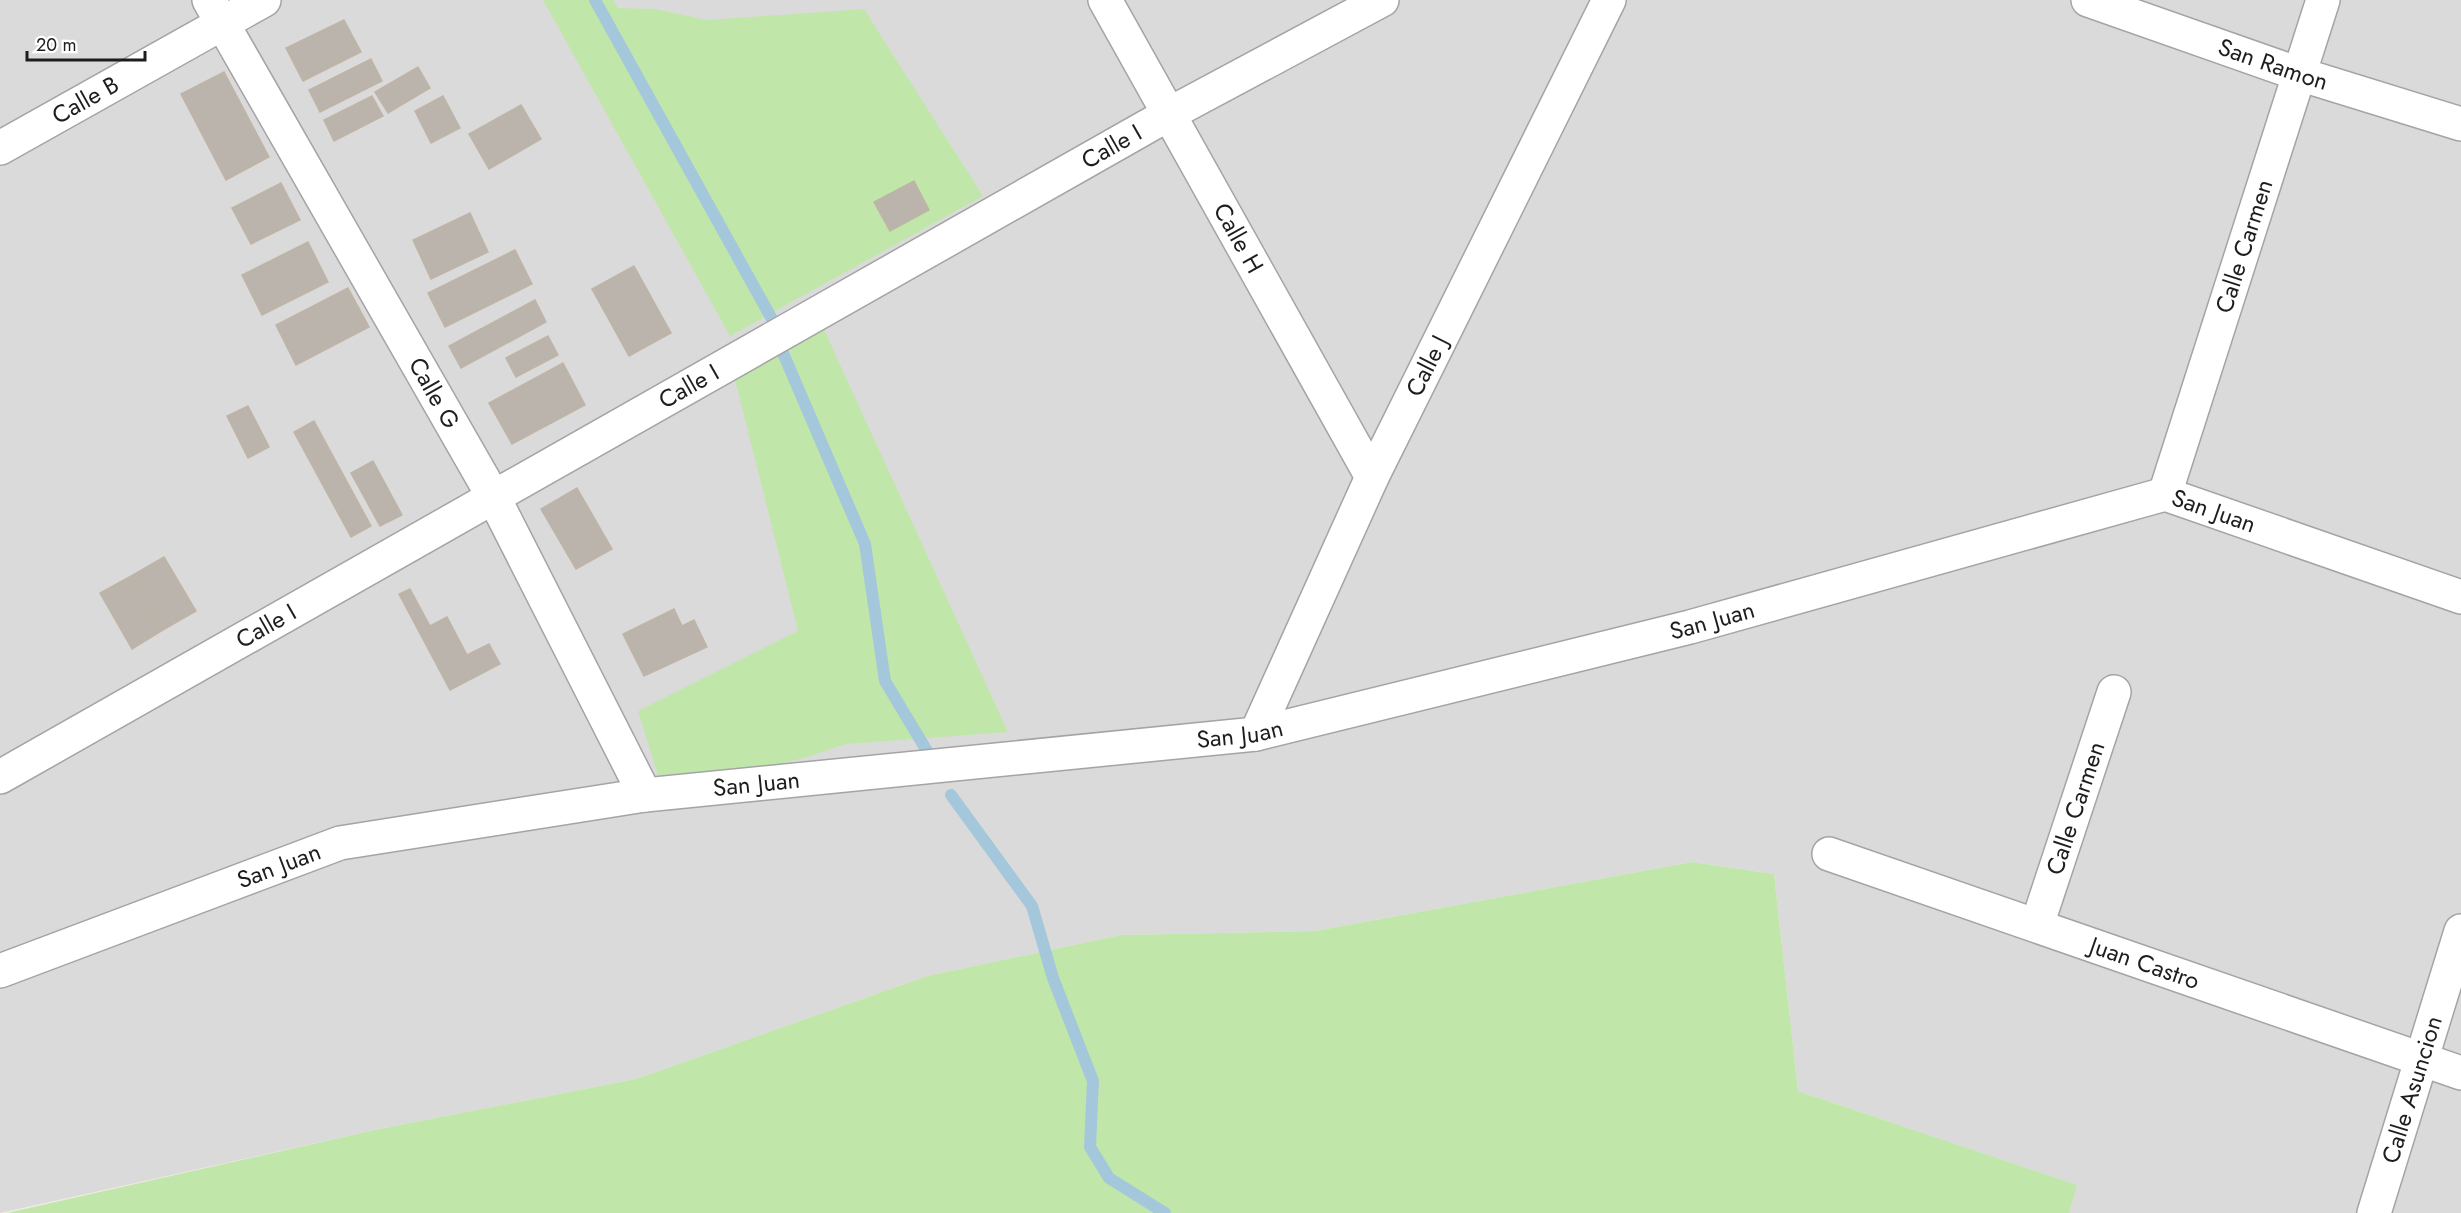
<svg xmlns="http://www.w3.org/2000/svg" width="2461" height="1213" font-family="Jost,sans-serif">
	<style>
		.residential { fill: #dbdada }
		.grass { fill: #c0e7a9 }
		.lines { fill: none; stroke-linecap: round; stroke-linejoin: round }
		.stream { stroke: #a4c7db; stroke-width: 12 }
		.building { fill: #bab4ac; stroke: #bfb4a6; stroke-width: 1.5 }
		.minor-casing { stroke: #a4a4a4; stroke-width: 36 }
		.minor { stroke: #fff; stroke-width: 33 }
		.labels { text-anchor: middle; stroke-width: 4.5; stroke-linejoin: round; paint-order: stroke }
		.street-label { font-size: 24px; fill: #1d1d1d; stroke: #fff }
	</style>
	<rect width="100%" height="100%" fill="#eeece3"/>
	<path class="residential" d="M0 0H2461V1213H2069L2076 1185 1798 1091 1774 874 1692 862 1315 931 1121 935 927 976 636 1079 379 1129 0 1213Z"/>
	<path class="grass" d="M543 0H613L618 8 655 9 707 20 864 9 983 196 730 336Z
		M821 323 1008 732 845 744 811 756 765 768 658 775 638 711 798 631 733 372Z
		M1692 862 1774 874 1798 1091 2077 1185 2069 1213H7L379 1129 636 1079 927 976 1121 935 1315 931Z"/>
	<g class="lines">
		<path class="stream" d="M595 0 773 321
			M783 353 865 544 885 681 927 751
			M951 795 1032 906 1053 978 1093 1081 1090 1147 1109 1178 1165 1213"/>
	</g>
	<path class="building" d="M344 20 361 52 303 81 286 48Z
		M371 59 382 81 320 112 309 90Z
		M418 67 430 88 388 113 375 92Z
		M224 72 269 157 226 180 181 94Z
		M372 96 383 116 334 141 324 120Z
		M443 96 460 128 431 143 415 111Z
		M521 105 541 139 489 169 469 134Z
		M914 181 929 210 890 231 874 202Z
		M281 183 300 220 251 244 232 208Z
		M470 213 488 252 431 279 413 240Z
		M308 242 328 282 262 315 242 275Z
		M515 250 532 284 445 327 428 293Z
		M634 266 671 333 629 356 592 289Z
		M348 288 369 327 296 365 276 325Z
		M535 300 546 322 461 368 449 346Z
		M548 336 558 355 516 377 506 358Z
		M563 363 585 405 512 444 489 403Z
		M248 406 269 447 248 458 227 416Z
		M314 421 371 526 351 537 294 432Z
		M373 461 402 515 380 526 351 473Z
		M577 488 612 549 576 569 541 509Z
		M164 557 196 611 163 630 131 576Z
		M131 576 163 630 132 649 100 593Z
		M410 589 430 626 447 617 467 655 489 644 500 664 450 690 399 594Z
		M674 609 682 626 694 620 707 647 644 676 623 634Z"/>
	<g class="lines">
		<g class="minor-casing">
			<g id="minor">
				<path id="s1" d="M209 0 493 496 645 795"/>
				<path id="s2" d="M1105 0 1372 477"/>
				<path id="s3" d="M2088 0 2299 74 2461 124"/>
				<path id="s4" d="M0 148 264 0"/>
				<path id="s5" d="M2165 494 2323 0"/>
				<path id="s6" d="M1256 734 1372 477 1609 0"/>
				<path id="s7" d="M0 777 1169 114 1382 0"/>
				<path id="s8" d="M1829 854 2461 1073"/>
				<path id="s9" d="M2037 925 2114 692"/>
				<path id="s10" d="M0 971 340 843 645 795 1256 734 1690 627 2165 494 2461 597"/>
				<path id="s11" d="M2374 1213 2461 931"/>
			</g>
		</g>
		<use href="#minor" class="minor"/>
	</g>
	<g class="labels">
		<g class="street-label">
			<text dy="8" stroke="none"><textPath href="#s3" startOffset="196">San Ramon</textPath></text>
			<text dy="8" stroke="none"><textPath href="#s4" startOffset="98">Calle B</textPath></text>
			<text dy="8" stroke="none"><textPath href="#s7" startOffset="1278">Calle I</textPath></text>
			<text dy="8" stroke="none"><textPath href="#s2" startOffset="273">Calle H</textPath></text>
			<text dy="8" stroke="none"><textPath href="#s5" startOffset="260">Calle Carmen</textPath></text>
			<text dy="8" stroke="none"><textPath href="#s6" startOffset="406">Calle J</textPath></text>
			<text dy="8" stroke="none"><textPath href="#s7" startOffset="792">Calle I</textPath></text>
			<text dy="8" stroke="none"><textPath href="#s1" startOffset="453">Calle G</textPath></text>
			<text dy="8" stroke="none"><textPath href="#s10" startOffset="2278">San Juan</textPath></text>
			<text dy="8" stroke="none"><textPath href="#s10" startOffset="1756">San Juan</textPath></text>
			<text dy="8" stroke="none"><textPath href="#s7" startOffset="306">Calle I</textPath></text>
			<text dy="8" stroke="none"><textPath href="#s10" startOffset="1270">San Juan</textPath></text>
			<text dy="8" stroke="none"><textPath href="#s10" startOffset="784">San Juan</textPath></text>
			<text dy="8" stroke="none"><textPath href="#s9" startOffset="123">Calle Carmen</textPath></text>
			<text dy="8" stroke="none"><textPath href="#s10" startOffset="298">San Juan</textPath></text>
			<text dy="8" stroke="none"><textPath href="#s8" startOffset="334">Juan Castro</textPath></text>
			<text dy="8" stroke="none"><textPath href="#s11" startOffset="129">Calle Asuncion</textPath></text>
		</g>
	</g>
	<path d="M27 51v9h118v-9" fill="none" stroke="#1d1d1d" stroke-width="3"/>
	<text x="36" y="51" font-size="18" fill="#1d1d1d" stroke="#ffffff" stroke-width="4.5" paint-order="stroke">20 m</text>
</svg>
